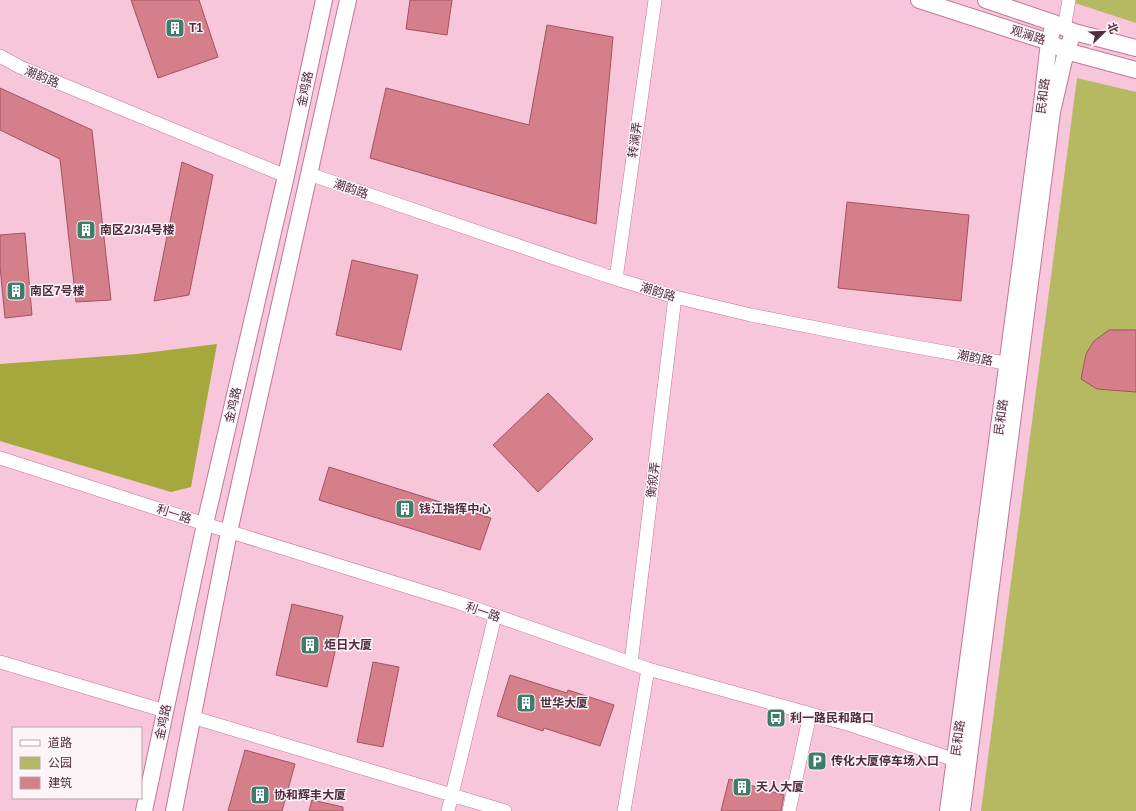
<svg xmlns="http://www.w3.org/2000/svg" width="1136" height="811" font-family="Helvetica,'Noto Sans SC',sans-serif">
	<style>
		.green { fill: #b5b961 }
		.forest { fill: #a5a83d }
		.building { fill: #d57f8b; stroke: #a3525f }
		.lines { fill: none; stroke-linecap: round; stroke-linejoin: round }
		.minor-casing { stroke: #c27599; stroke-width: 14 }
		.major-casing { stroke: #c27599; stroke-width: 18 }
		.minor { stroke: #fff; stroke-width: 13 }
		.major { stroke: #fff; stroke-width: 16 }
		.labels { text-anchor: middle; stroke-width: 3; stroke-linejoin: round; paint-order: stroke }
		.poi-label { font-size: 12px; font-weight: bold; fill: #4f2e3d; stroke: #fdf4f8; text-anchor: start }
		.street-label { font-size: 12px; fill: #4f2e3d; stroke: #fdf4f8 }
	</style>
	<rect width="100%" height="100%" fill="#f8c6db"/>
	<path class="green" d="M1076 0H1136V23L1075 3Z
		M1077 78 1136 92V811H981Z"/>
	<path class="forest" d="M217 344 191 487 171 492 0 441V364L137 354Z"/>
	<path class="building" d="M131 0H199L218 57 158 78Z
		M410 0H452L447 35 406 29Z
		M547 25 613 37 596 224 370 158 386 88 529 125Z
		M0 88 92 130 111 300 76 302 60 159 0 130Z
		M182 162 213 175 189 295 154 301Z
		M847 202 969 215 961 301 838 288Z
		M25 233 32 315 5 318 0 267V235Z
		M352 260 418 275 401 350 336 335Z
		M1109 330H1136V392L1097 389 1081 379 1086 354 1094 341Z
		M548 393 593 439 538 492 493 445Z
		M329 467 491 518 480 550 319 500Z
		M292 604 343 616 327 687 276 675Z
		M373 662 399 667 383 747 357 742Z
		M510 675 567 693 568 690 614 705 600 746 544 728 543 731 497 716Z
		M245 750 295 764 282 811H228Z
		M729 779 784 795 781 811H721Z
		M312 800 343 807V811H309Z"/>
	<g class="lines">
		<g class="minor-casing">
			<path id="minor" d="M1064 28 1069 0
				M0 56 20 67 286 176
				M309 174 607 276 675 297 751 315 867 338 1016 365
				M616 279 655 0
				M0 458 205 524 460 603 648 669 851 725 955 760 963 761
				M0 662 165 711
				M631 663 675 297
				M192 717 505 811
				M448 811 495 616
				M624 811 648 669
				M789 811 810 714"/>
		</g>
		<g class="major-casing">
			<path id="major" d="M919 0 1049 42 1066 51 1136 70
				M986 0 1054 23 1074 32 1136 48
				M144 811 205 524 286 176 324 0
				M174 811 229 532 348 0
				M948 811 1042 103 1049 42 1054 23
				M962 811 1052 112 1066 51 1074 32"/>
		</g>
		<use href="#minor" class="minor"/>
		<use href="#major" class="major"/>
	</g>
	<defs>
		<g id="building-square" transform="scale(1)"><rect x="-9" y="-9" width="18" height="18" rx="4" fill="#3f7d6a" stroke="#fdf4f8"/><path d="M-4-6H4V6H1V3H-1V6H-4ZM-2.5-4.3h1.7v1.8h-1.7ZM.8-4.3h1.7v1.8H.8ZM-2.5-1h1.7V.8h-1.7ZM.8-1h1.7V.8H.8Z" fill="#fff"/></g>
		<g id="bus-square" transform="scale(1)"><rect x="-9" y="-9" width="18" height="18" rx="4" fill="#3f7d6a" stroke="#fdf4f8"/><path d="M-5-6H5V4H4V6H2V4H-2V6H-4V4H-5ZM-3.5-4V0h7V-4ZM-3.5 1.2v1.5H-2V1.2ZM2 1.2v1.5H3.5V1.2Z" fill="#fff"/></g>
		<g id="parking-square" transform="scale(1)"><rect x="-9" y="-9" width="18" height="18" rx="4" fill="#3f7d6a" stroke="#fdf4f8"/><path d="M-3.5-5.5H1a3.5 3.5 0 0 1 0 7H-1V5.5H-3.5ZM-1-3.4V-.6H.8a1.4 1.4 0 0 0 0-2.8Z" fill="#fff"/></g>
	</defs>
	<g fill-rule="evenodd">
		<use href="#building-square" x="175" y="28"/>
		<use href="#building-square" x="86" y="230"/>
		<use href="#building-square" x="16" y="291"/>
		<use href="#building-square" x="405" y="509"/>
		<use href="#building-square" x="310" y="645"/>
		<use href="#building-square" x="526" y="703"/>
		<use href="#bus-square" x="776" y="718"/>
		<use href="#parking-square" x="817" y="761"/>
		<use href="#building-square" x="742" y="787"/>
		<use href="#building-square" x="260" y="795"/>
	</g>
	<g class="labels">
		<g class="poi-label">
			<text x="189" y="32">T1</text>
			<text x="100" y="234">南区2/3/4号楼</text>
			<text x="30" y="295">南区7号楼</text>
			<text x="419" y="513">钱江指挥中心</text>
			<text x="324" y="649">炬日大厦</text>
			<text x="540" y="707">世华大厦</text>
			<text x="790" y="722">利一路民和路口</text>
			<text x="831" y="765">传化大厦停车场入口</text>
			<text x="756" y="791">天人大厦</text>
			<text x="274" y="799">协和辉丰大厦</text>
		</g>
		<g class="street-label">
			<text transform="translate(1028 35) rotate(18)" y="4">观澜路</text>
			<text transform="translate(42 77) rotate(23)" y="4">潮韵路</text>
			<text transform="translate(305 89) rotate(-78)" y="4">金鸡路</text>
			<text transform="translate(1043 96) rotate(-83)" y="4">民和路</text>
			<text transform="translate(635 140) rotate(-82)" y="4">转澜弄</text>
			<text transform="translate(351 189) rotate(19)" y="4">潮韵路</text>
			<text transform="translate(658 292) rotate(17)" y="4">潮韵路</text>
			<text transform="translate(975 358) rotate(11)" y="4">潮韵路</text>
			<text transform="translate(233 405) rotate(-77)" y="4">金鸡路</text>
			<text transform="translate(1001 417) rotate(-82)" y="4">民和路</text>
			<text transform="translate(653 480) rotate(-83)" y="4">衡叙弄</text>
			<text transform="translate(174 514) rotate(18)" y="4">利一路</text>
			<text transform="translate(483 612) rotate(19)" y="4">利一路</text>
			<text transform="translate(163 722) rotate(-78)" y="4">金鸡路</text>
			<text transform="translate(958 738) rotate(-82)" y="4">民和路</text>
		</g>
	</g>
	<rect x="12" y="727" width="130" height="72" fill="#fdf4f8" stroke="#b7a5ad"/>
	<rect x="20" y="740" width="20" height="6" fill="#ffffff" stroke="#b7a5ad"/>
	<text x="48" y="747" font-size="12" fill="#4f2e3d">道路</text>
	<rect x="20" y="757" width="20" height="12" fill="#b5b961" stroke="#b7a5ad"/>
	<text x="48" y="767" font-size="12" fill="#4f2e3d">公园</text>
	<rect x="20" y="777" width="20" height="12" fill="#d57f8b" stroke="#b7a5ad"/>
	<text x="48" y="787" font-size="12" fill="#4f2e3d">建筑</text>
	<g transform="translate(1104 32) rotate(67)" stroke="#fdf4f8" stroke-width="3" paint-order="stroke">
	<path d="M0-3L7 15L0 10L-7 15Z" fill="#4f2e3d"/>
	<text y="-6" font-size="11" font-weight="bold" text-anchor="middle" fill="#4f2e3d">北</text>
	</g>
</svg>
